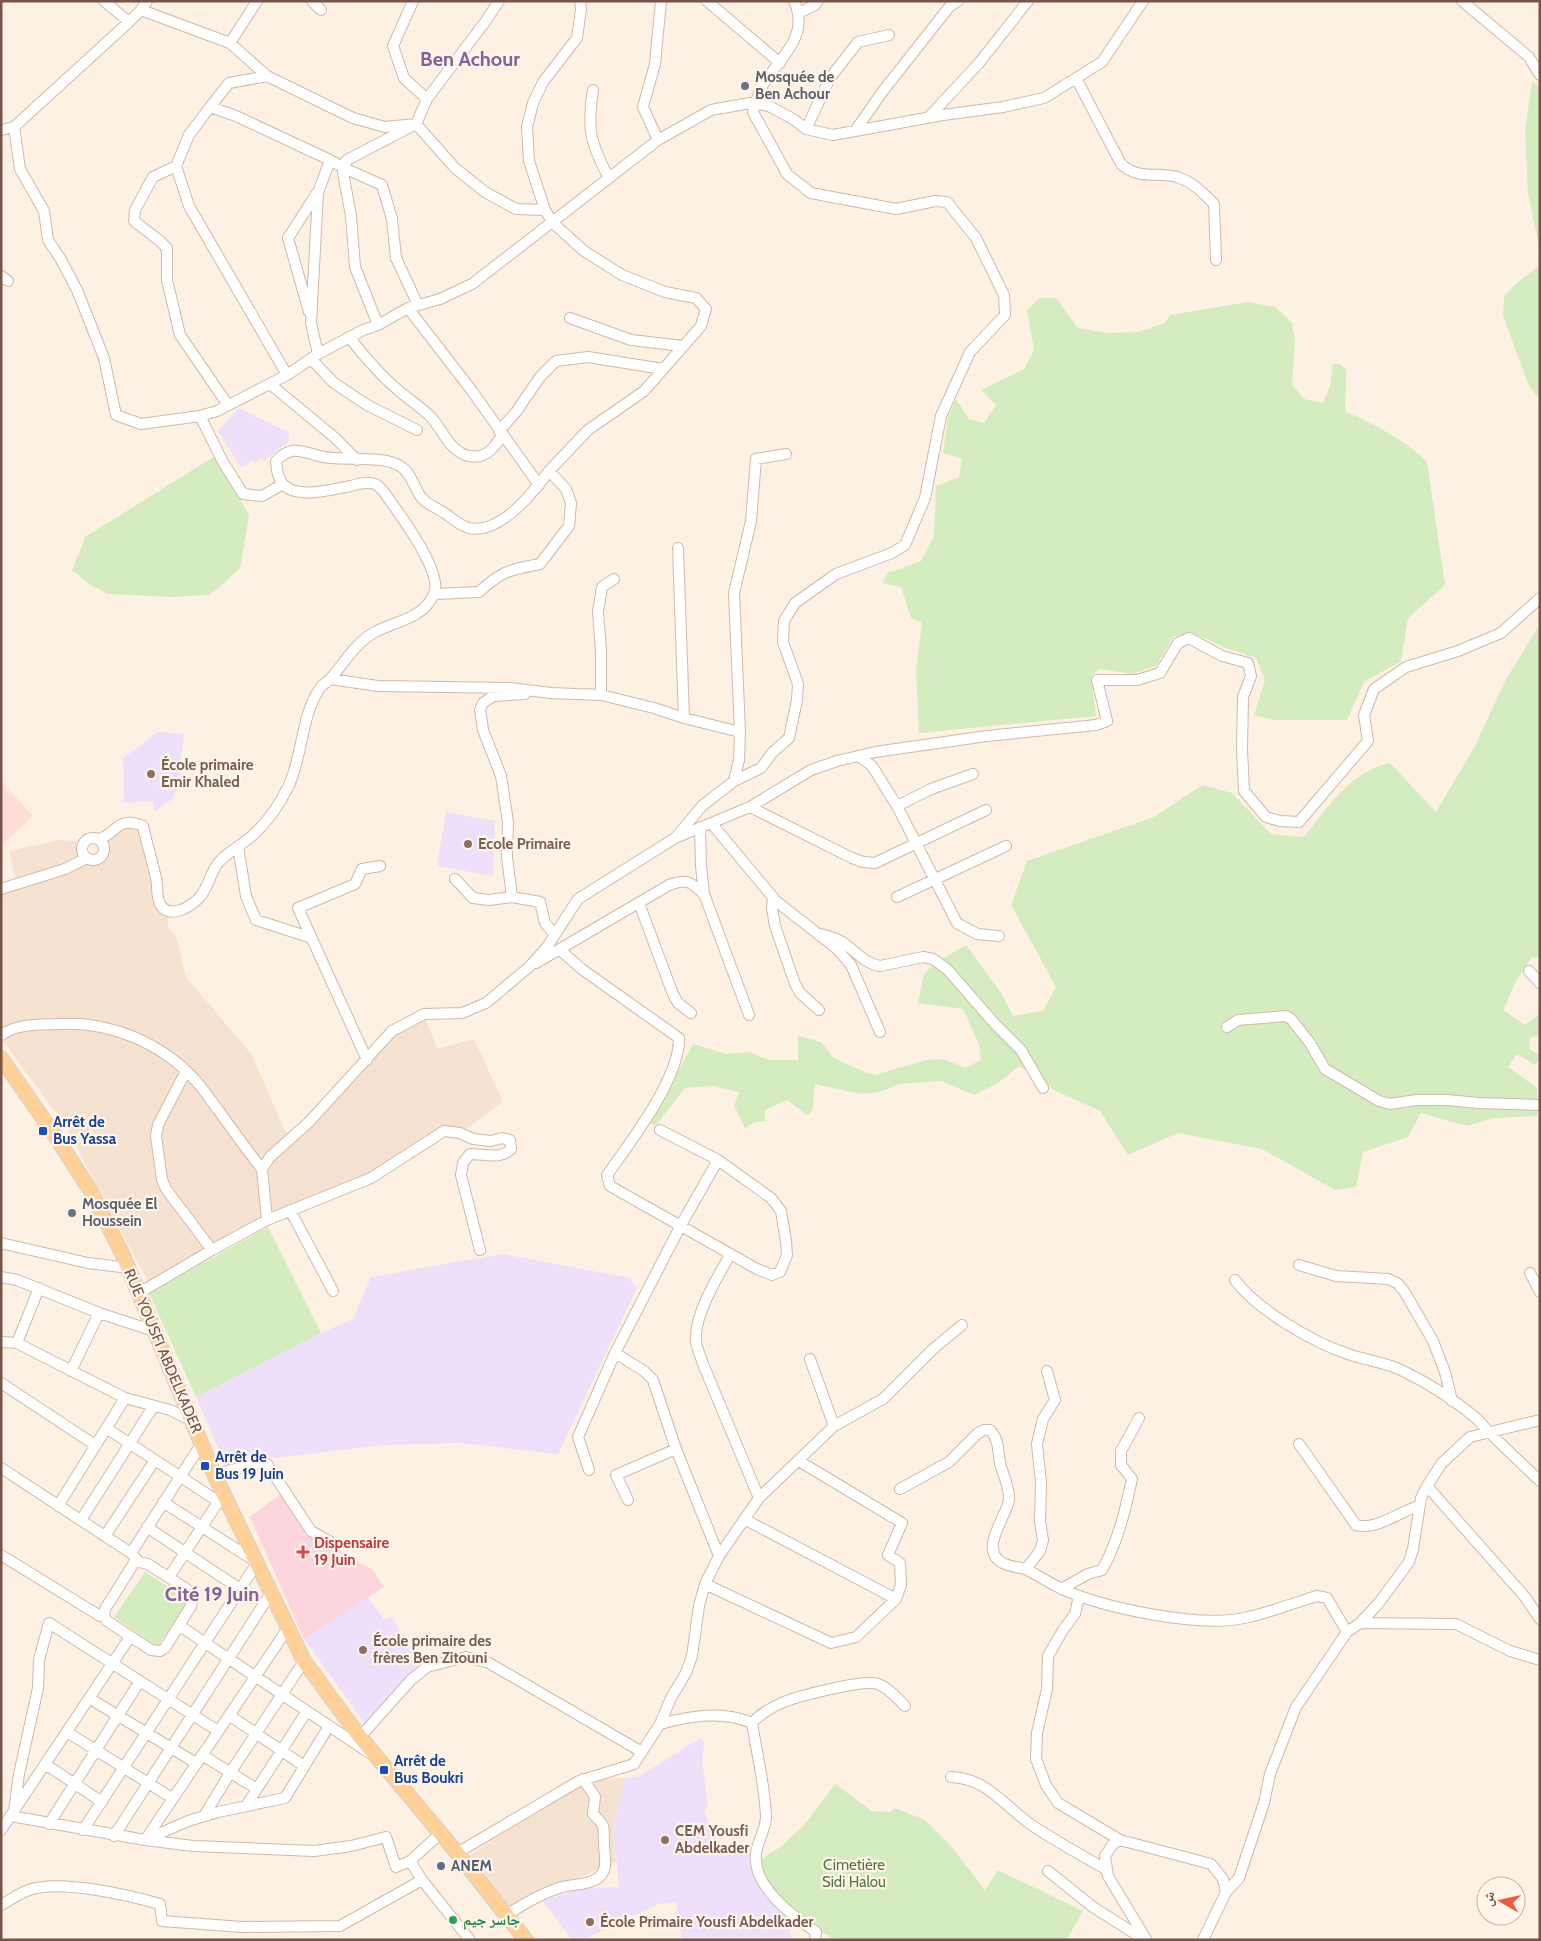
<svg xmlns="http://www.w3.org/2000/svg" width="1541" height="1941" font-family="Cabin,'Noto Naskh Arabic',sans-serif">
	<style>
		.residential { fill: #f5e2d1 }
		.commercial { fill: #feded6 }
		.education { fill: #eedffa }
		.medical { fill: #fcd5dd }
		.green { fill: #d5ecc0 }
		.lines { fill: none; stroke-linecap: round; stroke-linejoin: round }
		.minor-casing { stroke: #d1b9ab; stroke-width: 12 }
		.major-casing { stroke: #d9cfcb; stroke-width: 16 }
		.minor { stroke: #fff; stroke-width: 10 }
		.major { stroke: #ffd098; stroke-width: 14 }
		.worship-dot { fill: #6b7280; stroke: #fff5ea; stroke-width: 2 }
		.education-dot { fill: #8d6e63; stroke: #fff5ea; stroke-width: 2 }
		.transit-dot { fill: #1a4fb4; stroke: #fff5ea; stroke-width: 2 }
		.health-dot { fill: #e0444e; stroke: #fff5ea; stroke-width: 2 }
		.service-dot { fill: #5c6f8a; stroke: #fff5ea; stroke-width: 2 }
		.leisure-dot { fill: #2e9e5b; stroke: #fff5ea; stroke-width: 2 }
		.labels { text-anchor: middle; stroke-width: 4.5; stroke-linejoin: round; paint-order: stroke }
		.worship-label { font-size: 15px; font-weight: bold; fill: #5b616d; stroke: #fff5ea; text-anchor: start }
		.education-label { font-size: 15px; font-weight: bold; fill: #785e54; stroke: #fff5ea; text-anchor: start }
		.transit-label { font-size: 15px; font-weight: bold; fill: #164399; stroke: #fff5ea; text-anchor: start }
		.street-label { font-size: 15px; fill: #775447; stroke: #fff5ea }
		.health-label { font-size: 15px; font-weight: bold; fill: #be3a42; stroke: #fff5ea; text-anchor: start }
		.park-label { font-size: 15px; fill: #52773c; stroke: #fff5ea }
		.service-label { font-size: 15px; font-weight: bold; fill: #4e5e75; stroke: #fff5ea; text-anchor: start }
		.leisure-label { font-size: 15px; font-weight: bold; fill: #27864d; stroke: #fff5ea; text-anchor: start }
		.district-label { font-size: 20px; font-weight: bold; fill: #83629b; stroke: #fff5ea }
	</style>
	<rect width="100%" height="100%" fill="#fdf1e3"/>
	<path class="residential" d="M143 826 156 879 167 910 168 926 177 939 186 977 252 1055 289 1140 392 1031 424 1014 437 1049 474 1039 503 1102 460 1133 444 1131 371 1178 290 1210 150 1286 65 1125 1 1038V889L17 885 9 851 60 840 85 842 82 848 84 855 90 860H94L102 854 104 840 114 828Z
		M625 1778 613 1826 616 1862 578 1878 553 1884 509 1908 467 1857 575 1786 603 1779Z"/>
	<path class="commercial" d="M1 781 33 816 1 846Z"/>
	<path class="education" d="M239 408 289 433 288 442 264 461 261 458 255 463 252 460 241 468 218 431Z
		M158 732 184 734 177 790 170 801 155 811 153 802 149 801 124 803 123 758Z
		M446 812 495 821 493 876 437 866Z
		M503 1254 630 1278 637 1288 558 1454 460 1443 383 1445 274 1458H260L226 1466 196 1397 321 1333 353 1319 371 1277Z
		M368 1597 384 1620 391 1616 420 1662 366 1725 304 1639Z
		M700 1738 704 1742 702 1762 708 1805 704 1812 721 1851 750 1850 757 1880 787 1919 792 1940H682L676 1902 659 1904 582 1940H572L543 1901 578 1889 619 1887 613 1826 625 1778 638 1777Z"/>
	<path class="medical" d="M282 1493 310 1533 373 1570 384 1587 304 1639 250 1517Z"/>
	<path class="green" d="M1532 81 1540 88V251L1528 193 1525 131Z
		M1540 263V399L1529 386 1503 316 1504 296 1518 282 1539 266Z
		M1040 298H1056L1078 328 1108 333 1139 332 1165 323 1170 315 1248 302 1275 307 1292 323 1295 340 1292 385 1304 399 1323 403 1330 387 1333 364H1340L1346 370 1345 411C1375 425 1404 439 1427 462L1445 585 1408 618 1401 661 1364 682 1347 720H1275L1254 715 1265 680 1256 658 1226 648 1197 635 1174 636 1156 666 1132 674 1100 669 1091 676 1096 716 919 733 916 671 922 623 911 618 901 587 882 583 888 573 921 561 934 536 936 486 959 477 962 459 943 453 948 418 956 399 969 419 984 423 996 405 981 390 1024 369 1034 350 1027 310Z
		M215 456 249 515 240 568 217 589 208 595 173 597 108 594 89 584 72 570C76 558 82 549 85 537Z
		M1540 624V957H1532L1516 981 1503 1010 1525 1025 1540 1014V1035L1530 1038 1529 1049 1540 1055V1058L1535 1065 1517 1054 1508 1067 1537 1088V1116L1494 1118 1467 1126 1421 1113 1408 1137 1363 1152 1356 1187 1335 1190 1262 1149 1178 1133 1128 1155 1100 1111 1056 1091 1019 1066 998 1083 974 1095 941 1081 900 1084 879 1092 861 1094 815 1084 812 1111 807 1115 787 1100 765 1110V1121L755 1122 745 1128 734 1105 739 1092 713 1086 685 1088 655 1126 650 1123 693 1044 726 1054 750 1052 769 1060H798V1036L821 1042 834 1058 860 1070 875 1075 926 1060 944 1059 965 1068 981 1060 979 1044 963 1009 918 1003 924 974 935 963 966 945 1001 993 1013 1016 1043 1011 1056 987 1011 905 1027 861 1154 817 1202 785 1232 793 1271 834 1304 837C1327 808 1351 771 1390 763L1436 812 1474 748 1505 681Z
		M268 1227 321 1333 196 1397 149 1293Z
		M145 1572 189 1601 157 1647 114 1617Z
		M835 1784 872 1811 890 1812 895 1808 925 1820 950 1845 985 1890 998 1870 1083 1911 1067 1939 836 1940C800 1920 774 1900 758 1861L782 1846 805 1824Z"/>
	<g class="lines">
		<g class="minor-casing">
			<path id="minor" d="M104 1 129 22
				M147 1 141 10 230 43 257 1
				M312 1 321 10
				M413 1 393 46 404 78 427 99
				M707 1 780 63
				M1462 1 1529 57 1540 75
				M799 13 815 5 818 1
				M230 43 267 76 353 118 385 127 416 124 455 168 485 192 516 209 545 210
				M1076 78 1121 164C1141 182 1159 170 1180 178 1194 183 1204 194 1214 204L1216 260
				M593 90C587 129 590 143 609 178
				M210 107 229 83 267 76
				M928 118 979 63 1028 1
				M14 127 20 169 44 211 48 240 60 258 77 290 104 358 116 415 141 424 200 416 217 411 287 375 318 354 363 330 378 325 408 308 440 299 472 284 658 140 711 110 750 103 769 106 793 119 806 129 833 135 943 115 1003 107 1044 98 1102 62 1143 1
				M806 129 830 78 858 42 889 35
				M1 130 14 127 129 22 141 10
				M855 131 883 91 950 6 958 1
				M658 140 643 107 655 64 661 1
				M176 166 153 177 135 210 134 221 160 241 167 248V280L180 335 228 405
				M1 276 8 281
				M408 308 472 391 539 485
				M309 312 288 238 317 193
				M570 318 631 340 683 346
				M378 325 355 267 351 216 342 167 347 160 416 124 427 99 485 22 499 1
				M349 337C364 356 380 375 398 390 408 399 421 407 431 417 443 430 450 453 470 456 487 459 493 448 502 436
				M318 354 311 323 318 193 330 160
				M311 359 334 383 367 405 417 430
				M287 375 189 206 176 166 189 135 210 107 236 116 330 160 342 167 382 185 392 219 396 258 418 305
				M270 384 334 437 357 460
				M200 416 223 462 243 494 262 496 283 484
				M499 431 516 412 540 377 556 361 588 357 663 369
				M678 548 684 718
				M434 594 479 592C503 570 510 570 540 564L569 526 571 503 566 489 549 471 588 430 644 391 701 326 706 309 696 298 665 292 622 275 584 251 553 223 545 210 529 161 527 127 533 103 543 82 577 38 581 9 580 1
				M330 679 378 686 510 688 551 693 601 695 654 708 684 718 740 732
				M601 695V651L598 612 602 587 614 579
				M860 757 872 766 897 806 957 923 977 934 999 936
				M734 781 761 768 772 753 789 738 797 700 798 684 783 642 784 621 795 603 836 574 892 553 905 545 925 498 941 416 970 352 1005 315 1004 295 976 238 947 202 935 201 896 209 811 193 787 174 753 112C756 103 758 91 764 83 781 57 810 36 794 1
				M897 806 931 789 973 774
				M750 807 852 858 863 862 875 863 986 810
				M712 824 776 901 836 948 851 965 880 1032
				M700 828 701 866 704 894 749 1015
				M676 837 702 806 734 781 739 760 740 732 734 593 751 521 756 459 786 454
				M82 849a11 11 0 1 1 22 0a11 11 0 1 1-22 0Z
				M98 839C116 836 115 815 143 826 147 844 152 860 156 878 158 885 156 897 160 904 169 920 190 907 199 898 208 889 210 872 219 862 229 851 244 844 254 834 268 821 281 802 289 785 303 754 301 716 320 688 323 684 328 682 331 678 346 661 355 643 375 632 396 621 423 619 434 594 444 572 397 511 384 492 381 489 378 485 375 484 368 481 358 484 351 486 334 489 297 500 283 484 277 478 277 469 276 461 293 443 303 453 324 457 346 461 381 455 400 466 411 472 414 488 421 497 426 504 439 509 446 514 453 519 461 526 469 528 500 535 533 493 549 471
				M238 847 246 896 256 920 312 938
				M455 879 473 898 489 900 512 897 540 902 545 923 555 935
				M1 889 65 869 87 858
				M512 897 507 857 508 822 501 776 483 730 480 710 483 703 493 696 525 694
				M773 897 772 908 775 926 795 984 800 993 819 1010
				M897 897 1006 846
				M639 903 673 994 678 1003 691 1013
				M819 934C829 936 837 938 845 944 856 952 866 964 880 966L923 957 933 959 948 970 994 1023 1021 1050 1043 1088
				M560 950 583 970 679 1038C680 1078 630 1143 607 1175L610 1186 757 1269 772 1275 780 1272 787 1255 786 1241 781 1211 771 1198 718 1160 660 1130
				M536 963 669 885C688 878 690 882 704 894
				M1529 971 1540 983
				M1227 1027 1238 1020 1286 1016 1291 1019 1310 1043 1325 1069 1379 1101 1390 1104 1416 1100H1447L1479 1103 1540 1105
				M1 1035C19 1023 39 1025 60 1024 110 1021 162 1043 196 1081 204 1090 211 1101 219 1111 233 1131 247 1150 262 1169
				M367 1060 298 908 355 884 362 869 380 866
				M186 1071 158 1125 156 1136 162 1180 166 1189 212 1250
				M290 1210 333 1291
				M267 1220 371 1178 444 1131 460 1133 473 1139 491 1141 502 1138 510 1140 511 1149C500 1160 485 1154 470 1154L463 1163 461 1175 480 1250
				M1 1243 88 1263 129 1268
				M730 1255C718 1276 693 1317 696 1342 697 1349 701 1357 703 1364L759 1498
				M1299 1265 1336 1276 1388 1279 1397 1283 1404 1291 1433 1341 1445 1372 1452 1401
				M1530 1273 1540 1292
				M1 1277 17 1280 99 1313 154 1331
				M1235 1280C1256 1309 1314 1343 1348 1354 1367 1361 1387 1362 1405 1372 1430 1384 1454 1400 1475 1417 1481 1422 1485 1429 1491 1434 1507 1450 1523 1465 1540 1481
				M139 1293 212 1250 267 1220 262 1169 270 1157 309 1122 392 1031 424 1014 462 1013 486 1003 529 967 547 947 578 899 675 838 750 807 811 770 837 761 875 752 987 736 1096 725 1107 721 1097 680H1137L1160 673 1178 643 1189 638 1222 656 1248 663 1251 676 1243 697 1242 749 1244 791 1266 817 1280 821 1299 822 1368 741 1364 715 1374 689 1406 667 1458 651 1501 633 1540 598
				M1 1342 17 1343 125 1398 170 1410 190 1420
				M17 1343 39 1288
				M615 1353 644 1371 653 1380 676 1449 719 1556
				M810 1359 834 1426
				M71 1371 99 1313
				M1047 1371 1055 1400 1043 1419 1037 1444 1041 1483 1040 1521 1043 1540 1040 1551 1026 1569C1038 1576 1050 1583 1062 1589 1104 1608 1199 1628 1244 1618 1269 1613 1293 1603 1317 1596L1327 1598 1347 1632
				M1 1383 95 1445
				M106 1428 219 1502
				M1299 1444 1356 1525C1376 1531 1400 1511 1419 1506
				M1 1468 131 1553 139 1562 148 1564 191 1592 193 1598 191 1606 165 1648 160 1651 151 1650 107 1621 104 1616 105 1609 134 1563 139 1562
				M589 1470 578 1437 615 1353 681 1225 718 1160
				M214 1474 261 1463 267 1464 311 1531 329 1541
				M1427 1486 1525 1597 1540 1619
				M900 1489 949 1462 978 1433 984 1430H990C999 1439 998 1451 1000 1463 1003 1475 1010 1488 1009 1500 1006 1518 978 1550 1003 1563 1010 1567 1018 1567 1026 1569
				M628 1500 616 1475 676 1449
				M163 1502 255 1561
				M58 1506 125 1398
				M744 1519 896 1599 901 1585 900 1563 888 1555 902 1523 799 1461
				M81 1520 153 1407
				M147 1527 240 1589
				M105 1536 155 1460
				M131 1553 202 1443
				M1 1555 100 1616H104
				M169 1577 222 1496
				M705 1584 831 1643 856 1637 896 1599
				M1061 1589 1088 1574 1102 1570C1118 1542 1125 1511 1132 1479L1121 1465V1451L1139 1418
				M1079 1596 1075 1614 1063 1630 1048 1656 1047 1689 1037 1733 1036 1759 1046 1785 1058 1803 1120 1840 1211 1864 1223 1879 1226 1892
				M1360 1623 1456 1624 1510 1651 1540 1660
				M180 1626 368 1752
				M288 1628 145 1840 193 1846 314 1851 351 1846 386 1837 396 1867 410 1861
				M89 1698 196 1763
				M229 1715 304 1766
				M752 1723C761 1713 772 1707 784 1702 799 1696 864 1679 878 1684 889 1688 897 1698 905 1706
				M660 1724C690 1716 722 1710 752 1723 757 1754 765 1786 766 1817 766 1829 757 1842 756 1854 752 1886 792 1916 816 1932L815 1940
				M67 1732 172 1798
				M360 1737 411 1680 427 1667 466 1657 489 1663 642 1752
				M202 1755 257 1789
				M45 1764 102 1802
				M951 1777C989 1778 1007 1810 1036 1828 1059 1843 1083 1856 1107 1870
				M246 1806 307 1711
				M14 1811 19 1774 38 1688 39 1660 49 1623 218 1731
				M11 1816 145 1840 188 1821 218 1812 285 1798 329 1726
				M204 1816 230 1773 304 1661
				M49 1824 140 1681
				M1 1830 130 1637
				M83 1830 257 1563
				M441 1833 410 1861 422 1880 470 1940
				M114 1836 271 1593
				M1120 1840 1113 1844 1105 1856 1108 1876 1146 1939
				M457 1853 579 1781 634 1764 660 1724 671 1698 686 1673 692 1656 699 1606 705 1584 719 1556 759 1498 834 1426 883 1399 933 1349 962 1325
				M1048 1871 1093 1907 1145 1940
				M1 1905C11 1900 22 1891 32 1889 63 1880 128 1895 160 1904L162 1921 242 1927 340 1926 422 1880
				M506 1915C524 1904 542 1893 562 1887 574 1884 594 1885 602 1874 608 1866 604 1854 604 1844 603 1825 607 1828 593 1814L595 1797 583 1779
				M1203 1940 1226 1892 1239 1878 1264 1803 1270 1774 1296 1707 1347 1632 1360 1623 1378 1604 1409 1562 1413 1549 1421 1498 1427 1486 1442 1463 1470 1437 1540 1420"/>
		</g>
		<g class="major-casing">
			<path id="major" d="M1 1058 56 1137 90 1190 122 1253 214 1474 304 1661 360 1737 457 1853 526 1940"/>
		</g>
		<use href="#minor" class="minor"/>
		<use href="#major" class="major"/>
	</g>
	<g class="worship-dot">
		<circle cx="745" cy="86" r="5"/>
		<circle cx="72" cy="1213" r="5"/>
	</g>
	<g class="education-dot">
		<circle cx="151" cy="774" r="5"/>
		<circle cx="468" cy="844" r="5"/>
		<circle cx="363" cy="1650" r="5"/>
		<circle cx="665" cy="1840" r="5"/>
		<circle cx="590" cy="1922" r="5"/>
	</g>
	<g class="transit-dot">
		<rect x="38" y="1126" width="10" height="10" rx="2.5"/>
		<rect x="200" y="1461" width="10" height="10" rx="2.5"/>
		<rect x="379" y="1765" width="10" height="10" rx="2.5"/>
	</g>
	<path class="health-dot" d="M300.5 1544.5h5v5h5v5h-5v5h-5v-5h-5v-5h5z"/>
	<circle class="service-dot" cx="441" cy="1866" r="5"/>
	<circle class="leisure-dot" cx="453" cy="1920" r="5"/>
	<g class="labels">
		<g class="worship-label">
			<text x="755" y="82">Mosquée de<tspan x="755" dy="17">Ben Achour</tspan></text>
			<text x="82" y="1209">Mosquée El<tspan x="82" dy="17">Houssein</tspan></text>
		</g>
		<g class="education-label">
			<text x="161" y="770">École primaire<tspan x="161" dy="17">Emir Khaled</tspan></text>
			<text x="478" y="849">Ecole Primaire</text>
			<text x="373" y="1646">École primaire des<tspan x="373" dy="17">frères Ben Zitouni</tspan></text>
			<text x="675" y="1836">CEM Yousfi<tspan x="675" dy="17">Abdelkader</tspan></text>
			<text x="600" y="1927">École Primaire Yousfi Abdelkader</text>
		</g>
		<g class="transit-label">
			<text x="53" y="1127">Arrêt de<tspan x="53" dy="17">Bus Yassa</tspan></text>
			<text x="215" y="1462">Arrêt de<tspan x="215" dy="17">Bus 19 Juin</tspan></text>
			<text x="394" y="1766">Arrêt de<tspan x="394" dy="17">Bus Boukri</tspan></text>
		</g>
		<g class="street-label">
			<text transform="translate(163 1351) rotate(67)" y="5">RUE YOUSFI ABDELKADER</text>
		</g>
		<g class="health-label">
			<text x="314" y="1548">Dispensaire<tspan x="314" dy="17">19 Juin</tspan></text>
		</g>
		<g class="park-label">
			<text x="854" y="1870">Cimetière<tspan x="854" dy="17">Sidi Halou</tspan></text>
		</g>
		<g class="service-label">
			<text x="451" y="1871">ANEM</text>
		</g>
		<g class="leisure-label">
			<text x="463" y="1925">جاسر جيم</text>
		</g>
		<g class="district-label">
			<text x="470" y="66">Ben Achour</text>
			<text x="212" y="1601">Cité 19 Juin</text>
		</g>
	</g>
	<rect width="1541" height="1941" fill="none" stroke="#775447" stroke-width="5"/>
	<g transform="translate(1501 1901) rotate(279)"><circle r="24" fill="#fff5ea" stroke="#c9b5a9"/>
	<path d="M0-4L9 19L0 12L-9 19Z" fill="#ee5941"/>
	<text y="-8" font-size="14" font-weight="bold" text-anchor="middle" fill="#775447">ش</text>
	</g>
</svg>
